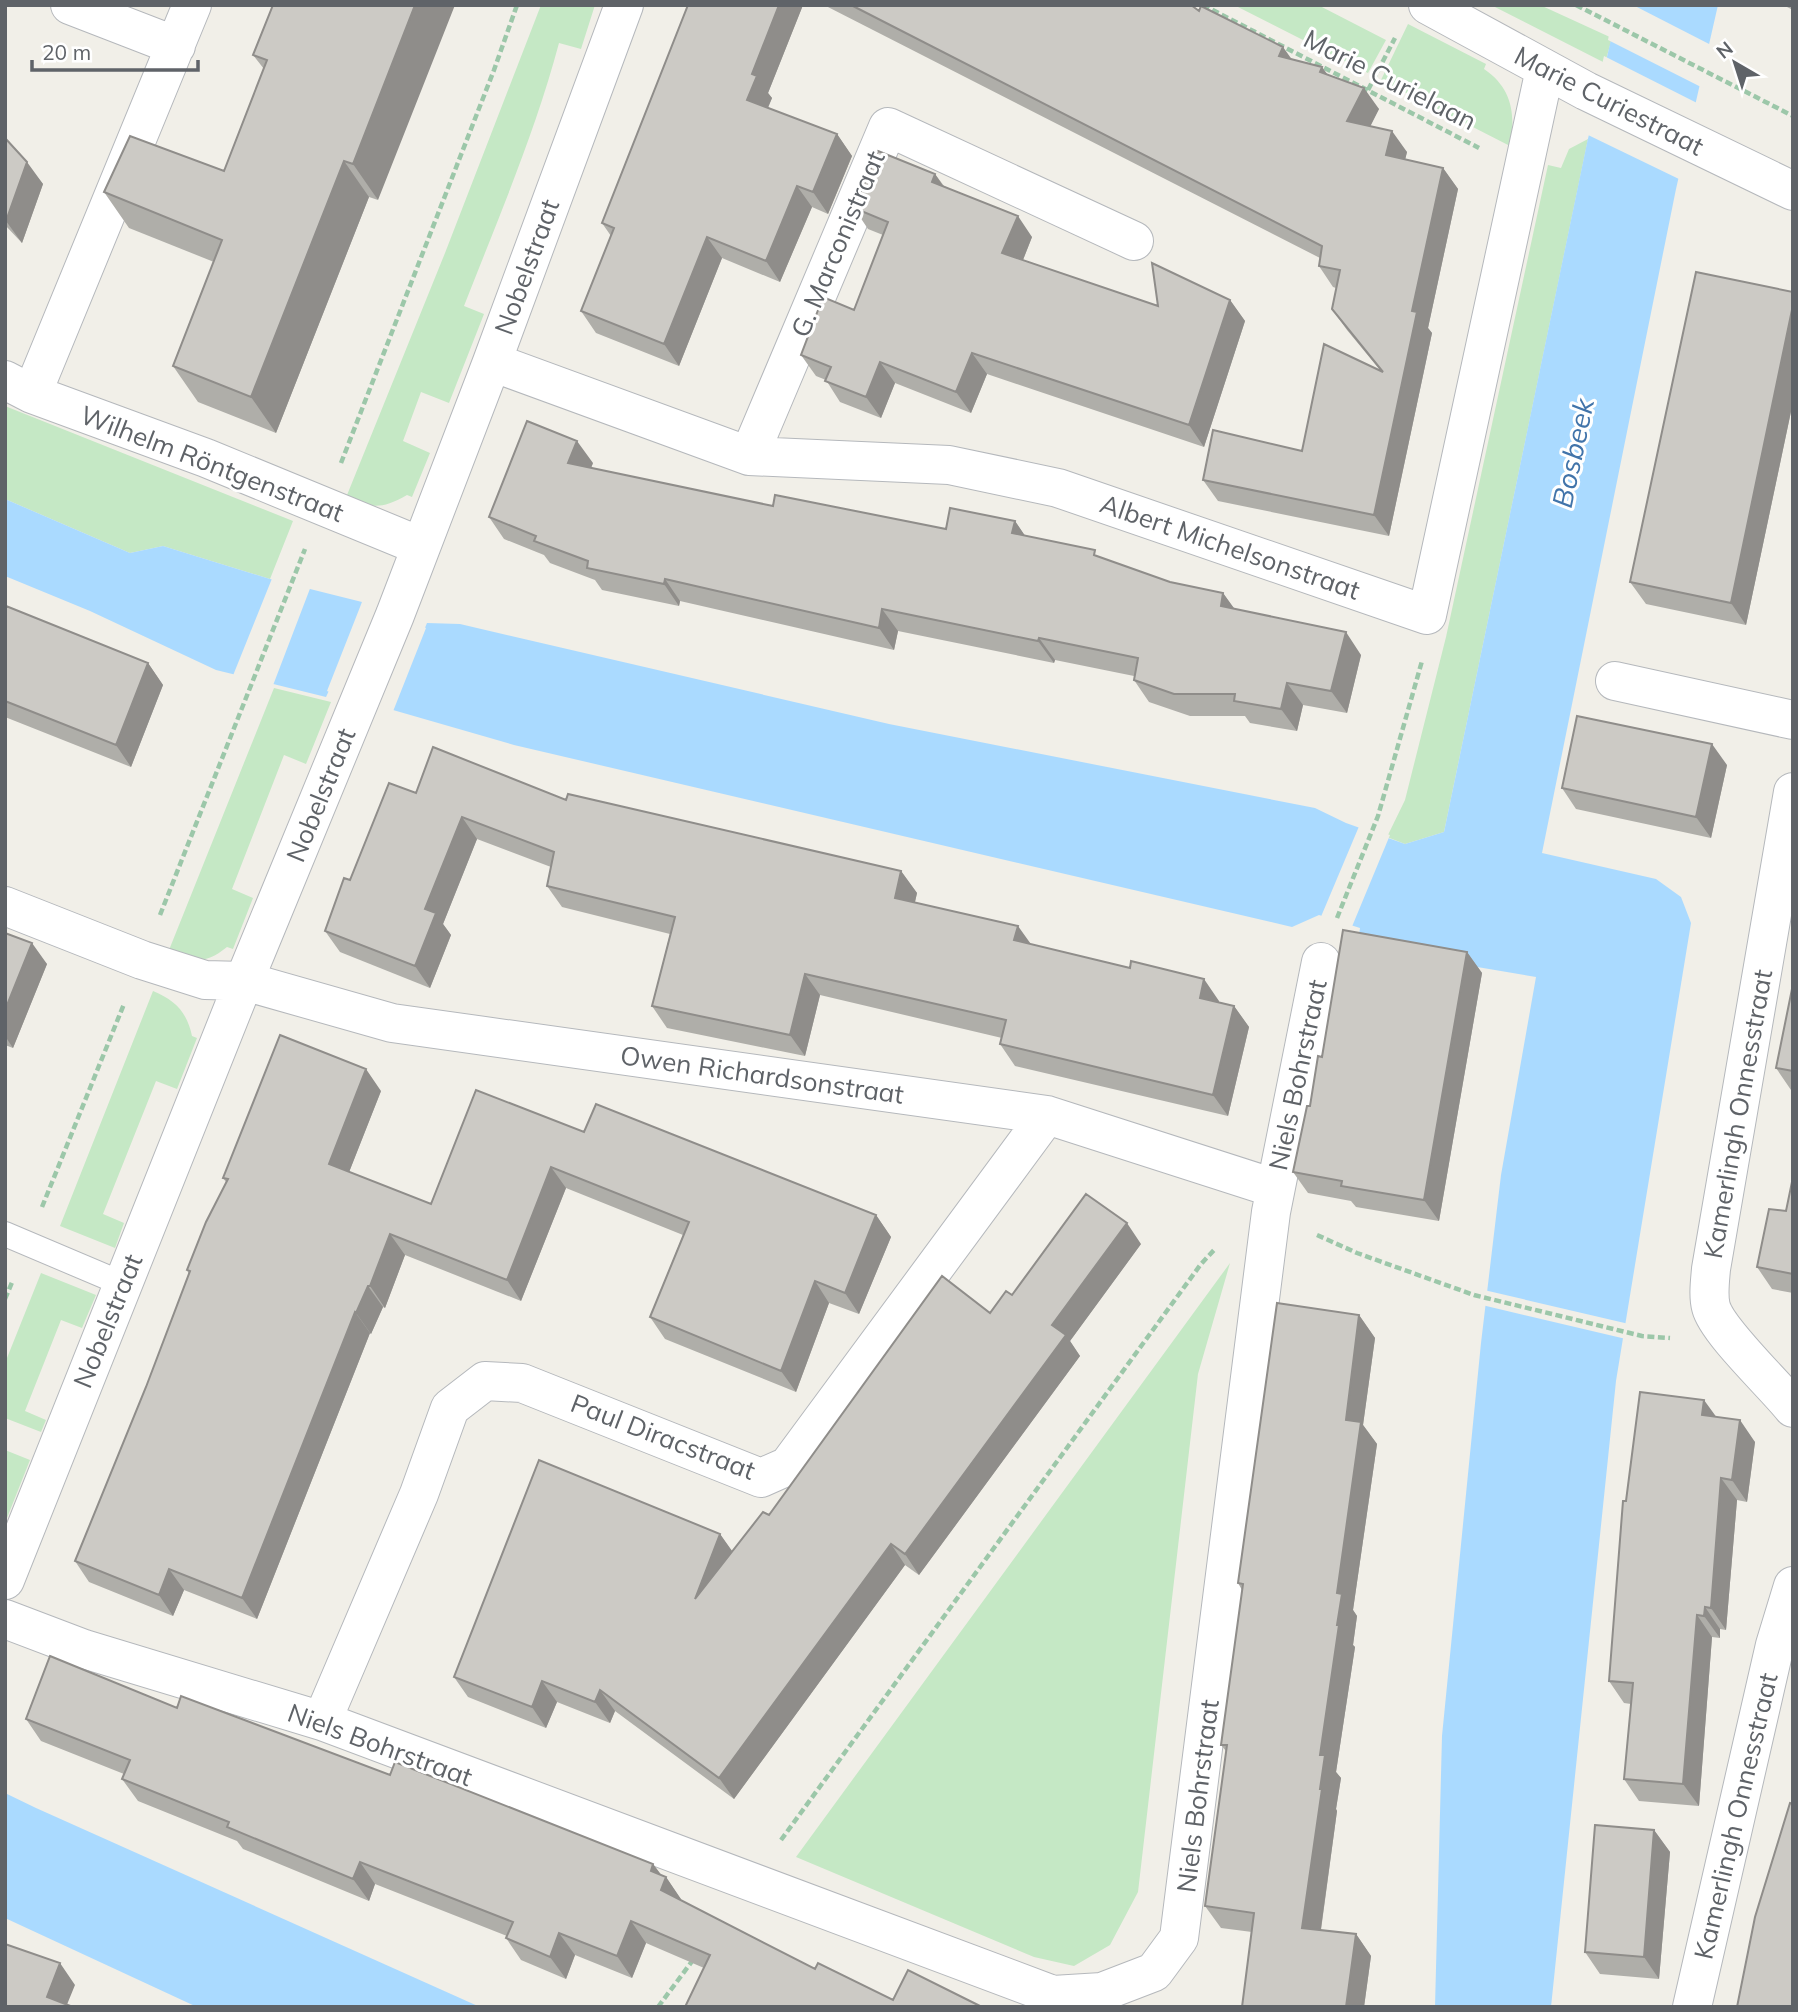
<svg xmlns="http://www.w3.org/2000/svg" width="1798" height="2012" font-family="Mulish,sans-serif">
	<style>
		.green { fill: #c5e8c5 }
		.water { fill: #aadaff }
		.pier { fill: #f1efe8 }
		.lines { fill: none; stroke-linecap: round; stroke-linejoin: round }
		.lane-casing { stroke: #b5b8bc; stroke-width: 26 }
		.street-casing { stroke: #b5b8bc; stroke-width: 40 }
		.path { stroke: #9cc7a9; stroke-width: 4.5; stroke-dasharray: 7 3.5; stroke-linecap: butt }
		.lane { stroke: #fff; stroke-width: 24 }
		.street { stroke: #fff; stroke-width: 38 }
		.wall { fill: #afaea9 }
		.shaded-wall { fill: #8f8d8a }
		.building { fill: #cccac5; stroke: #8f8d8a; stroke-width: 2 }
		.labels { text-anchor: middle; stroke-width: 6; stroke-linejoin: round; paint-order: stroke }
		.street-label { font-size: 26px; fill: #5f6368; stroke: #fff }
		.water-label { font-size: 28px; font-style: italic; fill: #4174aa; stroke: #fff }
	</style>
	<rect width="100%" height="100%" fill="#f1efe8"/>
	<path class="green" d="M541 5H595L581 49 559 43C535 133 498 219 464 306L484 314 449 403 421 392 403 441 430 453 412 497 407 495C381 510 373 507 345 500L445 253Z
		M1234 5H1318L1386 40 1368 73Z
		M1491 5H1540L1612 38 1605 63Z
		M1408 24 1486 64 1484 69C1512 88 1516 114 1510 146L1381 80Z
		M1588 139 1444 832 1405 844 1387 837 1405 800 1446 637 1548 165 1561 168 1569 149Z
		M5 406 293 521 270 579 163 546 130 553 5 499Z
		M274 688 331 702 306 764 284 755 232 889 253 898 233 949 227 947C205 965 193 961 167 955Z
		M153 991C175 1000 187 1012 192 1036L197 1038 177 1089 156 1081 103 1214 124 1223 115 1248 60 1226Z
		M1230 1263 1198 1374 1138 1892 1110 1945 1074 1966 1034 1957 796 1857Z
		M41 1273 96 1295 82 1328 61 1320 25 1411 46 1420 41 1432 5 1418V1363Z
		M5 1450 30 1460 5 1523Z"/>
	<path class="water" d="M1619 5H1718L1676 189 1542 853 1656 879 1681 897 1691 923 1616 1381 1551 2007H1435L1442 1736 1481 1343 1501 1175 1536 977 1424 958 1358 943 1360 928 1319 915 1292 927 514 745 393 710 332 684 326 697 216 670 90 611 5 576V499L130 553 163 546 270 579 362 602 361 612 422 635 427 623 460 624 889 724 1315 808 1346 823 1405 844 1444 832 1587 143Z
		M5 1793 36 1808 480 2007H197L5 1918Z"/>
	<path class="pier" d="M1615 5H1633L1713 46 1703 88 1608 40Z
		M1604 56 1699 104 1681 180 1586 134Z
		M273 576 311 586 272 688 232 678Z
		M362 602 366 604 365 609 420 631 422 626 426 628 392 714 389 709 334 688 332 693 327 691Z
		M1360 824 1390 835 1351 929 1320 919Z
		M1484 1290 1629 1324 1626 1339 1482 1305Z"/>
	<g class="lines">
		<g class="lane-casing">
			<path id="lane" d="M5 1234 123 1284"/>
		</g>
		<g class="street-casing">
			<path id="street" d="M70 5 176 46
				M1428 5 1586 91 1793 191
				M492 362 749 456 949 465 1058 488 1427 615 1545 69
				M5 380 32 394 206 458 420 546
				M32 394 192 5
				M749 456 888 127 1134 241
				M1615 681 1793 720
				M1793 792 1711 1269C1710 1281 1708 1296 1711 1307 1717 1331 1774 1384 1793 1408
				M5 906 142 960 205 980 244 981 392 1023 1047 1115 1274 1188
				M5 1580 244 981 395 615 492 362 624 5
				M5 1619 84 1649 322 1721 1053 1995 1102 1992 1154 1972 1179 1938 1271 1212 1321 962
				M322 1721 419 1494 450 1408 485 1381 522 1383 761 1478 788 1466 1047 1115
				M1692 2007 1775 1645 1793 1586"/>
		</g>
		<path class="path" d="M1203 5 1479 148
			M1576 5 1793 116
			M1368 90 1395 38
			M341 463 494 70 517 5
			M160 915 305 549
			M1337 918 1378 816 1422 661
			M42 1207 124 1004
			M1317 1235 1357 1253 1474 1295 1642 1336 1670 1338
			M5 1299 13 1280
			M781 1840 1201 1264 1215 1249
			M658 2007 693 1960"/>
		<use href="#lane" class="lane"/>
		<use href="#street" class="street"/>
	</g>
	<path class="wall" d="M273 5 378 200 369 197 276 433 198 402 173 366 214 262 129 228 104 192 224 171 264 69 253 55Z
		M688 5H803L768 93 772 98 768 108 837 134 852 156 828 214 812 207 780 282 722 258 679 366 596 333 581 311 611 236 602 223Z
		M824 5H1191L1199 11 1291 59 1322 67 1328 75 1379 109 1370 126 1407 152 1405 159 1443 168 1458 189 1428 328 1432 333 1389 536 1218 501 1203 480 1302 451 1380 370 1347 330 1332 309 1336 288 1333 287 1319 266 1320 258Z
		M1783 5H1793V10Z
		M5 138 43 184 22 243 5 225Z
		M935 174 944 186 1032 237 1023 260 1158 306 1230 300 1245 321 1204 447 987 374 971 413 895 383 881 418 840 402 826 380 816 376 801 355 854 310 883 235 868 229 854 208Z
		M1793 292V402L1746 625 1646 604 1630 582Z
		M593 463 591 468 773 506 946 529 1015 521 1025 536 1099 557 1170 582 1223 593 1234 609 1361 655 1347 713 1303 705 1297 731 1250 723 1245 716H1190L1149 702 1134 680V676L1055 660 1054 663 898 631 894 650 680 601 679 606 602 590 595 580 550 563 544 555 504 539 489 517Z
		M6 606 148 663 163 685 131 767 5 717Z
		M1727 765 1711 838 1576 809 1562 788Z
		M416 793 566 800 901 871 917 893 915 902 1031 944 1219 1001V1002L1234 1006 1249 1027 1228 1116 1015 1066 1000 1044 1002 1038 820 995 805 1056 667 1028 652 1006 670 934 562 907 547 886 551 867 477 839 443 924 451 935 430 988 340 952 325 931 350 880Z
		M5 933 47 964 13 1048 5 1045Z
		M1467 952 1482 973 1439 1221 1356 1207 1351 1201 1308 1193 1293 1172 1322 1057Z
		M1793 984V1090H1791L1776 1068Z
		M381 1091 349 1172 431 1204 584 1132 876 1215 891 1237 859 1314 829 1303 796 1392 665 1339 650 1317 683 1235 566 1188 521 1301 405 1255 385 1308 383 1307 371 1334 370 1333 257 1619 184 1590 173 1616 89 1582 75 1561 146 1387 189 1274 187 1270 226 1182 223 1178Z
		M1793 1177V1293L1772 1289 1757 1267 1786 1211Z
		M1141 1244 1070 1341 1080 1356 919 1575 905 1565 734 1799 615 1711 610 1723 557 1702 546 1728 468 1697 454 1677 720 1534 732 1552 769 1515 990 1313 1012 1295Z
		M1359 1315 1375 1338 1363 1425 1377 1444 1353 1610 1357 1616 1353 1645 1355 1647 1336 1772 1341 1778 1336 1809 1337 1811 1321 1930 1356 1934 1371 1956 1364 2007H1242L1252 1932 1221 1928 1205 1906 1226 1751 1221 1745 1242 1590 1238 1583Z
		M1716 1416 1755 1442 1747 1502 1737 1500 1726 1630 1720 1629V1638L1712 1637 1699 1806 1639 1801 1624 1779 1631 1704 1624 1703 1609 1681 1626 1501Z
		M177 1708 390 1775 653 1864 662 1876 666 1877 681 1900 815 1969 893 2000 982 2007H685L704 1968 646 1943 632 1978 575 1955 566 1979 521 1960 506 1938 507 1936 375 1884 369 1901 243 1849 237 1841 138 1801 122 1779 124 1774 41 1741 26 1719Z
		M1654 1830 1670 1852 1659 1979 1600 1974 1585 1952Z"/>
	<path class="shaded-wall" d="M415 5H455L378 200 353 164Z
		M779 5H803L768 93 772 98 762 121 747 100 752 74Z
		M1283 47 1298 68 1279 56Z
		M1322 67 1337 89 1320 72Z
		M1364 88 1379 109 1362 143 1347 121Z
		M1392 131 1407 152 1401 177 1386 155Z
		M837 134 852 156 828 214 813 192Z
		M344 161 369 197 276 433 251 397Z
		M27 162 43 184 22 243 6 221Z
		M1443 168 1458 189 1428 328 1432 333 1389 536 1374 515 1412 311Z
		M935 174 950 196 932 182Z
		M797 186 812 207 780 282 766 261Z
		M1018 216 1032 237 1017 275 1002 253Z
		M707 237 722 258 679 366 664 344Z
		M1230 300 1245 321 1204 447 1189 425Z
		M1793 305V402L1746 625 1731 603Z
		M972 353 987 374 971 413 956 392Z
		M880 362 895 383 881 418 866 397Z
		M577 441 593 463 584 485 568 463Z
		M1015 521 1030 543 1012 533Z
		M665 579 680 601 679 606 664 584Z
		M1223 593 1239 615 1221 606Z
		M882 609 898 631 894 650 879 628Z
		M1346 632 1361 655 1347 713 1331 691Z
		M1039 638 1055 660 1054 663 1038 641Z
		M148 663 163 685 131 767 116 745Z
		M1287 683 1303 705 1297 731 1281 709Z
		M1712 744 1727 765 1711 838 1696 817Z
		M462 817 477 839 443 924 451 935 430 988 415 966 425 909Z
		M901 871 917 893 911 919 895 898Z
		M1018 926 1033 947 1014 940Z
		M32 943 47 964 13 1048 5 1036V1010Z
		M1467 952 1482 973 1439 1221 1424 1200Z
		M805 974 820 995 805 1056 790 1035Z
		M1204 979 1219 1001 1215 1019 1200 998Z
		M1234 1006 1249 1027 1228 1116 1213 1095Z
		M366 1069 381 1091 344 1185 329 1164Z
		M551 1167 566 1188 521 1301 507 1280Z
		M876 1215 891 1237 859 1314 845 1293Z
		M1127 1223 1141 1244 1070 1341 1080 1356 919 1575 905 1554 1052 1325Z
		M390 1234 405 1255 385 1308 370 1286Z
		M815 1281 829 1303 796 1392 781 1371Z
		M368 1286 383 1307 371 1334 356 1313Z
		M355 1312 370 1333 257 1619 242 1598Z
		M1359 1315 1375 1338 1363 1425 1377 1444 1353 1610 1357 1616 1353 1645 1355 1647 1336 1772 1341 1778 1336 1809 1337 1811 1318 1950 1302 1928 1320 1789V1755L1337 1625V1593L1346 1420Z
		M1704 1400 1720 1422 1702 1415Z
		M1740 1420 1755 1442 1747 1502 1732 1480Z
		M1721 1478 1737 1500 1726 1630 1711 1608Z
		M720 1534 735 1555 695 1599Z
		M891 1544 905 1565 734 1799 719 1778Z
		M169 1569 184 1590 173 1616 159 1595Z
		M1705 1607 1720 1629V1638L1704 1616Z
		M1697 1615 1712 1637 1699 1806 1683 1784Z
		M542 1681 557 1702 546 1728 532 1707Z
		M600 1690 615 1711 610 1723 595 1702Z
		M1654 1830 1670 1852 1659 1979 1644 1957Z
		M360 1862 375 1884 369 1901 353 1879Z
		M653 1864 665 1880 666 1877 681 1899 676 1912 661 1890 651 1871Z
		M631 1921 646 1943 632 1978 617 1956Z
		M559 1933 575 1955 566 1979 550 1957Z
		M1356 1934 1371 1956 1364 2007H1346Z
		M60 1963 75 1985 66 2007 47 1997Z"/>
	<path class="building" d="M273 5H415L353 164 344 161 251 397 173 366 222 240 104 192 130 136 224 171 267 60 253 55Z
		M688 5H779L752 74 757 76 747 100 837 134 813 192 797 186 766 261 707 237 664 344 581 311 614 228 602 223Z
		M851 5H1191L1199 11 1201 6 1283 47 1279 56 1322 67 1320 72 1364 88 1347 121 1392 131 1386 155 1443 168 1412 311 1417 312 1374 515 1203 480 1213 430 1302 451 1324 344 1383 372 1332 309 1340 270 1319 266 1322 246Z
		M5 138 27 162 6 221 5 220Z
		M878 151 935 174 932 182 1018 216 1002 253 1158 306 1152 263 1230 300 1189 425 972 353 956 392 880 362 866 397 825 381 831 367 801 355 823 297 854 310 888 222 854 208Z
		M1696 272 1793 292V305L1731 603 1630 582Z
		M527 421 577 441 568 463 773 506 775 495 946 529 950 508 1015 521 1012 533 1095 550 1094 555 1170 582 1223 593 1221 606 1346 632 1331 691 1287 683 1281 709 1234 701 1235 694H1174L1134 680 1138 658 1039 638 1038 641 882 609 879 628 665 579 664 584 587 568 588 561 534 541 536 536 489 517Z
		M6 606 148 663 116 745 5 701Z
		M1577 716 1712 744 1696 817 1562 788Z
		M433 747 566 800 568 794 901 871 895 898 1018 926 1014 940 1130 968 1131 961 1204 979 1200 998 1234 1006 1213 1095 1000 1044 1006 1020 805 974 790 1035 652 1006 675 917 547 886 554 852 462 817 425 909 436 913 415 966 325 931 344 878 350 880 389 783 416 793Z
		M1343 930 1467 952 1424 1200 1341 1186 1342 1181 1293 1172 1307 1106H1310L1318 1056 1322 1057Z
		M5 933 32 943 5 1010Z
		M1793 984V1071L1776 1068Z
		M280 1035 366 1069 329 1164 431 1204 476 1090 584 1132 596 1104 876 1215 845 1293 815 1281 781 1371 650 1317 689 1222 551 1167 507 1280 390 1234 370 1286H368L356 1313 355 1312 242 1598 169 1569 159 1595 75 1561 146 1387 190 1271 187 1270 206 1222 228 1179 223 1178Z
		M1793 1177V1274L1757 1267 1769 1209 1786 1211Z
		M1086 1194 1127 1223 1052 1325 1066 1335 905 1554 891 1544 719 1778 600 1690 595 1702 542 1681 532 1707 454 1677 539 1460 720 1534 695 1599 763 1512 769 1515 942 1276 990 1313 1006 1291 1012 1295Z
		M1277 1303 1359 1315 1346 1420 1361 1422 1337 1593 1342 1594 1337 1625H1339L1320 1755H1325L1320 1789H1322L1302 1928 1356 1934 1346 2007H1242L1254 1913 1205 1906 1227 1745H1221L1243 1584 1238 1583Z
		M1640 1392 1704 1400 1702 1415 1740 1420 1732 1480 1721 1478 1711 1608 1705 1607 1704 1616 1697 1615 1683 1784 1624 1779 1633 1683 1609 1681 1623 1501H1626Z
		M50 1656 177 1708 181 1696 390 1775 395 1762 653 1864 651 1871 666 1877 661 1890 815 1969 818 1963 893 2000 908 1970 982 2007H685L710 1955 631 1921 617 1956 559 1933 550 1957 506 1938 513 1922 360 1862 353 1879 227 1827 229 1822 122 1779 130 1760 26 1719Z
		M1790 1803 1793 1804V2007H1737L1755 1917Z
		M1595 1825 1654 1830 1644 1957 1585 1952Z
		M5 1944 60 1963 47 1997 73 2007H5Z"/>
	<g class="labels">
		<g class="street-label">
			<text transform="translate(1390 80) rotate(27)" y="9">Marie Curielaan</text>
			<text transform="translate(1609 101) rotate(27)" y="9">Marie Curiestraat</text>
			<text transform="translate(838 244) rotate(-67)" y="9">G. Marconistraat</text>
			<text transform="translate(527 267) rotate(-70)" y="9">Nobelstraat</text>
			<text transform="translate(212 464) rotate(21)" y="9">Wilhelm Röntgenstraat</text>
			<text transform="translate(1230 547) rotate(19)" y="9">Albert Michelsonstraat</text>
			<text transform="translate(321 795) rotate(-68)" y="9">Nobelstraat</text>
			<text transform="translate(762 1075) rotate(8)" y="9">Owen Richardsonstraat</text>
			<text transform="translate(1298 1075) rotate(-78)" y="9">Niels Bohrstraat</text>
			<text transform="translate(1738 1114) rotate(-80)" y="9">Kamerlingh Onnesstraat</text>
			<text transform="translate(108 1321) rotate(-68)" y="9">Nobelstraat</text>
			<text transform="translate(663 1437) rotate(21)" y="9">Paul Diracstraat</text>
			<text transform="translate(380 1745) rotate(20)" y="9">Niels Bohrstraat</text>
			<text transform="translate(1198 1796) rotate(-83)" y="9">Niels Bohrstraat</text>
			<text transform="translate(1736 1816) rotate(-77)" y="9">Kamerlingh Onnesstraat</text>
		</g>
		<g class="water-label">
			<text transform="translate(1573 453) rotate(-78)" y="10">Bosbeek</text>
		</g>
	</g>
	<rect width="1798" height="2012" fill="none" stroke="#5f6368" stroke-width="14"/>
	<g transform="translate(1735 63) rotate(321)" stroke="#ffffff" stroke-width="5" paint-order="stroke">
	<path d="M0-5L12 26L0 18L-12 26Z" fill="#5f6368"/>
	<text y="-10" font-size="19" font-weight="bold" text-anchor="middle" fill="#5f6368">N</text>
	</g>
	<path d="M32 60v10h166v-10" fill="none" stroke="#5f6368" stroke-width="3.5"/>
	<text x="42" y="60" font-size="21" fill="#5f6368" stroke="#ffffff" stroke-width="5" paint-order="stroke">20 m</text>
</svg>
